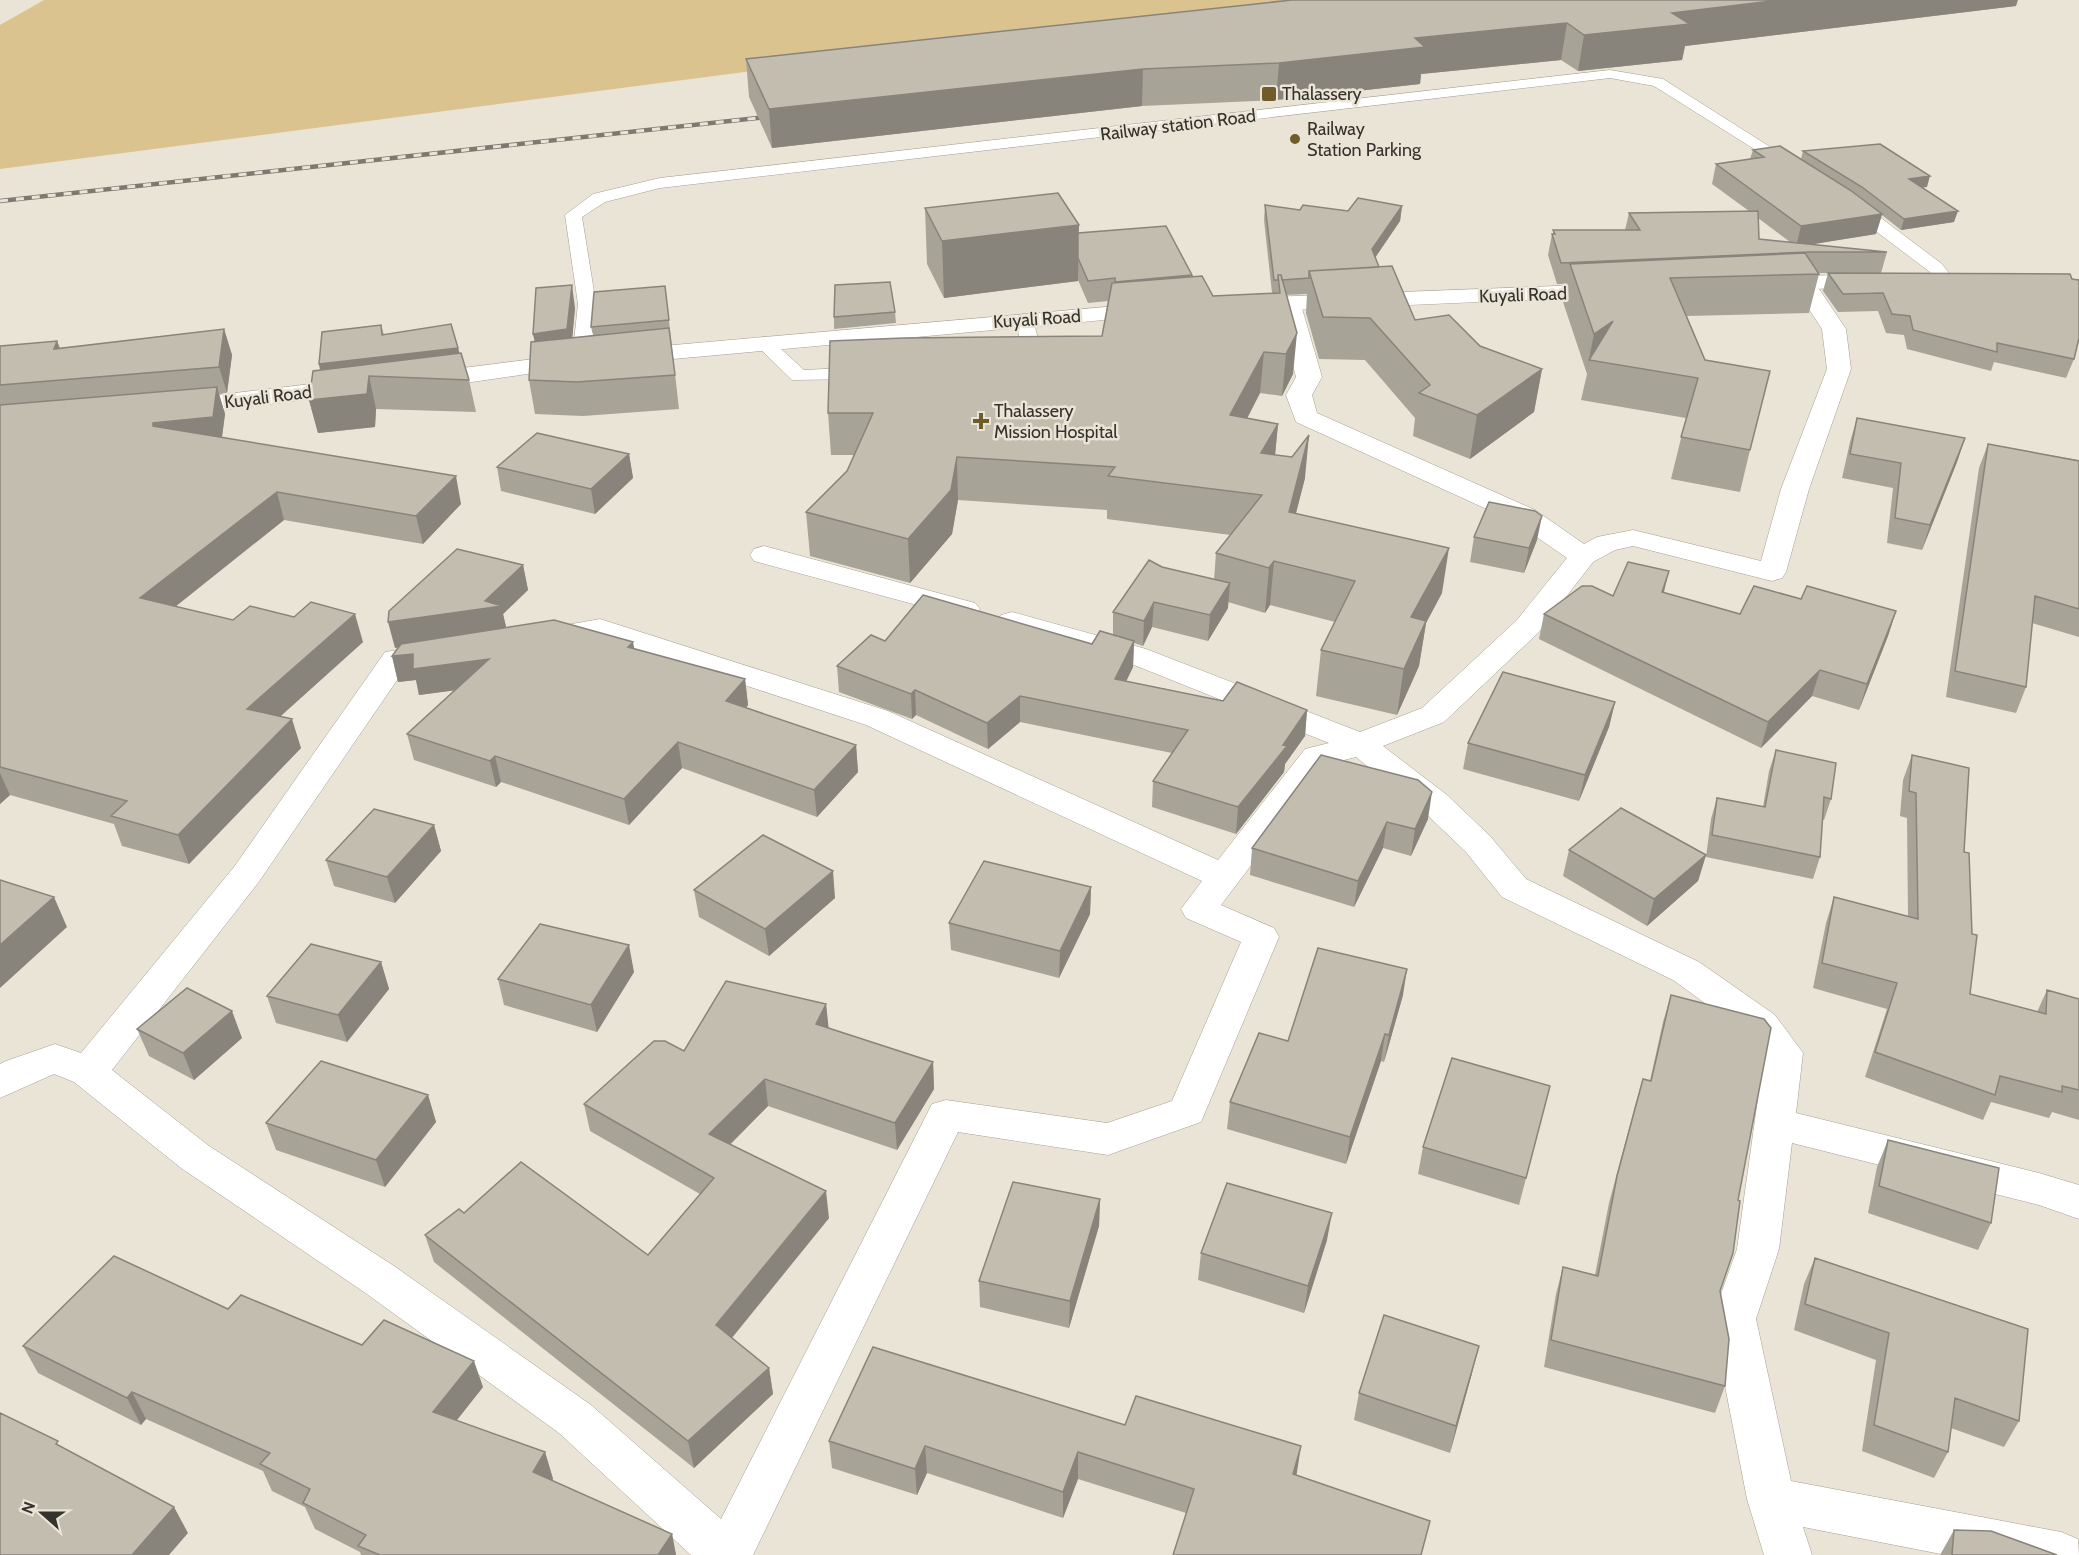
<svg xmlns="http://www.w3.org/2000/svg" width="2079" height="1555" font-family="Cabin,sans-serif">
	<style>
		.green { fill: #dbc390 }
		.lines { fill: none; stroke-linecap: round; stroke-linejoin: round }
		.service-casing { stroke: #a59f93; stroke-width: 1 }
		.minor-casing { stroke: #a59f93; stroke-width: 1 }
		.secondary-casing { stroke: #a59f93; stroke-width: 1 }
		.service { fill: #fff; fill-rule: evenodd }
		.minor { fill: #fff; fill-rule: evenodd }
		.secondary { fill: #fff; fill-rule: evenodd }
		.rail-casing { stroke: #7d7970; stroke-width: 4.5 }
		.rail { stroke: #eae4d6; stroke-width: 3; stroke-dasharray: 8; stroke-linecap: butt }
		.wall { fill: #a8a397; fill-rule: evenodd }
		.shaded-wall { fill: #88847b }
		.building { fill: #c3bdb0; stroke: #88847b; stroke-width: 1.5 }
		.poi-dot { fill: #705b2a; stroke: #eae4d6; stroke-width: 2 }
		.labels { text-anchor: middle; stroke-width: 5; stroke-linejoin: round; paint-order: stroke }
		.far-poi-label { font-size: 18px; fill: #34322c; stroke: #eae4d6; text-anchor: start }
		.far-street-label { font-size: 18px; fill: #34322c; stroke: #eae4d6 }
	</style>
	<rect width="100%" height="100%" fill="#eae4d6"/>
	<path class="green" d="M44 0H1297L0 169V25Z"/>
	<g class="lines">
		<g class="service-casing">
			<path id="service" d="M1610 70 1663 79 1800 166 1798 169H1786L1654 86 1610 78 660 188 605 202 582 217 596 304 592 360 582 366 572 360 578 304 565 215 593 194 660 178Z
				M1851 199 1857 200 1942 264 1955 281 1952 285H1940L1930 272 1845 208 1843 204Z
				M1024 314 1033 320 1040 346 1031 369 1020 371 1010 365C1024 346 1021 343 1015 320Z
				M763 337 770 339 804 370 864 367 874 373 864 379 792 380 754 343Z"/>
		</g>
		<g class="minor-casing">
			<path id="minor" d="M1803 275 1811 277 1846 329 1851 369 1809 489 1786 572 1782 578 1772 581 1633 546 1615 550 1593 562 1538 633 1444 722 1383 746 1447 795 1490 836 1526 879 1699 962 1775 1015 1803 1053 1796 1113 2039 1173 2079 1185V1219L2039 1205 1792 1143 1779 1249 1756 1319 1791 1481 2061 1532 2078 1539 2079 1555H1946L1803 1527 1812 1555H1764L1747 1499 1712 1319 1737 1249 1764 1055 1749 1035 1673 980 1502 897 1466 852 1423 811 1356 757 1328 764 1221 905 1274 928 1279 937 1201 1122 1108 1155 958 1132 753 1555H691L559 1433 364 1292 181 1168 74 1082 54 1074 0 1098V1064L6 1061 55 1044 81 1053 234 867 385 652 437 644 448 647 452 653 448 659 406 667 258 883 112 1070 209 1146 394 1266 591 1405 721 1519 932 1104 946 1100 1107 1123 1172 1101 1241 942 1186 918 1181 909 1202 881 866 725 598 637 544 646 533 643 529 637 533 631 600 619 888 711 1218 860 1305 749 1329 743 1124 661 1001 627 997 621 1001 615 1012 612 1146 649 1360 732 1422 708 1516 621 1567 558 1515 522 1296 422 1286 395 1296 377 1277 305 1281 300H1297L1301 305 1322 377 1312 395 1317 413 1535 510 1584 544 1597 537 1633 530 1761 561 1781 489 1827 369 1822 329 1791 282 1795 277Z
				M764 546 975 603 980 609 975 615 965 618 754 561 750 555 754 549Z"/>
		</g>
		<g class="secondary-casing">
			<path id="secondary" d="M1870 274 1878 276 1882 281 1878 286 1772 291 1764 289 1760 284 1764 279 1772 277Z
				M1610 284 1618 286 1622 291 1618 296 1245 312 1237 310 1233 305 1237 300 1245 298Z
				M1151 303 1159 305 1163 310 1159 315 629 363 620 361 617 356 620 351 629 349Z
				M574 354 583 356 586 361 583 366 423 389 414 386 410 381 414 376 423 373Z
				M354 379 363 382 367 387 363 392 176 416 167 413 163 408 167 403 176 400Z"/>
		</g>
		<use href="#service" class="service"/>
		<use href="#minor" class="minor"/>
		<use href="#secondary" class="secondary"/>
		<g class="rail-casing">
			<path id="rail" d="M0 201 776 116"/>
		</g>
		<use href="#rail" class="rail"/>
	</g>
	<path class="wall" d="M1292 0 2016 6 1685 46 1682 60 1578 71 1561 60 1421 74 1420 84 1276 100 1142 106 772 148 749 97 746 59Z
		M1753 150 1801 159 1803 151 1927 187H1922L1954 222 1901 230 1882 215 1876 234 1811 244 1887 252 1881 273 2074 359 2066 378 1994 362 1991 371 1907 349 1904 335 1886 333 1878 311 1838 312 1823 291 1828 273H1818L1819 274 1809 313 1687 316 1705 360 1750 450 1740 492 1671 479 1686 418 1581 400 1587 374 1563 302 1567 284H1557L1548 255 1552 234H1553V230H1625L1629 213 1749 211 1712 184 1716 164 1750 159ZM1758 218 1790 242 1759 239Z
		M1265 205 1300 210 1348 211 1402 206 1400 221 1375 258 1379 267 1415 320 1480 346 1542 369 1534 412 1470 459 1413 436 1415 418 1365 360 1319 359 1306 313 1307 294 1286 295 1293 374 1282 396 1260 393 1247 418 1278 424 1275 455 1305 478 1296 513 1442 593 1426 623 1419 666 1397 715 1316 696 1321 650 1335 622 1270 605 1265 613 1228 602V608L1208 641 1152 627 1143 646 1134 643 1133 667 1126 681 1223 701 1307 710 1305 736 1285 764 1284 772 1236 834 1152 807 1153 781 1172 753 1020 722 988 749 916 715 912 719 839 692 837 666 885 641 1092 644 1113 635V612L1162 567 1214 580 1216 553 1231 535 1107 519V510L958 500 952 534 910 583 810 556 806 512 847 471 854 455H831L828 413 1102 336 1108 301 1088 303 1078 280V281L944 298 927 264 925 208 1078 233 1192 275V277L1213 296 1272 293 1264 220Z
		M665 286 679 409 583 416 535 414 529 380 535 341 533 334 575 308 572 338 593 335 591 327Z
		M895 312 896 323 834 329V317Z
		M381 325 384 335 458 348 469 380 476 412 376 409 375 427 318 433 309 400 320 370 319 364Z
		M224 329 232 355 227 393 219 394 225 414 222 437 461 504 423 544 284 520 175 606 233 620 363 642 281 716 301 748 189 864 122 846 114 824 10 795 0 804V346L57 341 60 348Z
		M1857 418 1965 438 1957 462 1922 550 1887 543 1893 488 1842 478 1850 442Z
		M1988 444 2079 460V637L2032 623 2026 687 2016 713 1946 697 1979 468Z
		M629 454 633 478 595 514 501 491 497 467Z
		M1474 537 1537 540 1524 573 1470 562Z
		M523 565 528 590 503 614 506 627 634 649 745 679 748 705 746 708 856 745 858 772 817 817 682 768 629 825 501 782 496 787 414 760 407 734 456 690 419 695 416 680 398 682 392 656 398 647 395 648Z
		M1664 593 1740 614 1801 599 1896 611 1888 636 1859 710 1812 696 1761 748 1539 639 1544 614 1613 596Z
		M1615 702 1609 727 1579 801 1463 769 1468 743Z
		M1776 750 1831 799 1824 820H1822L1820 857 1813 879 1706 857 1711 819 1717 798 1763 807 1769 771Z
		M1321 755 1428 819 1411 856 1383 848 1354 907 1250 875 1252 848Z
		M1912 755 1964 852 1970 994 2037 1012 2047 990 2079 999V1120L2052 1112 2049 1118 1991 1102 1983 1120 1865 1077 1887 1009 1813 988 1826 923 1834 897 1908 917 1907 818 1900 816 1903 780Z
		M434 825 441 851 395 903 334 886 326 860Z
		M1569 850 1706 855 1698 881 1647 926 1563 876Z
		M1091 887 1090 914 1059 978 951 950 949 923Z
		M694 890 835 898 769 956 699 917Z
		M381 962 389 989 347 1042 276 1023 267 996Z
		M634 972 597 1032 504 1005 498 979Z
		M1403 995 1384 1062 1381 1061 1346 1164 1227 1129 1230 1102 1288 1041Z
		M1671 995 1720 1291 1725 1386 1715 1413 1544 1367 1556 1294 1563 1267 1595 1275 1609 1203 1635 1106 1643 1079 1650 1081 1663 1022Z
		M826 1004 828 1028 933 1062 934 1089 897 1150 768 1106 730 1145 829 1218 732 1338 769 1368 773 1394 694 1468 434 1262 425 1235 464 1213 648 1255 700 1194 590 1131 584 1104 684 1051Z
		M137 1029 242 1038 194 1080 149 1056Z
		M1550 1086 1519 1205 1418 1174 1423 1147Z
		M428 1095 436 1122 385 1187 276 1150 266 1123Z
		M1888 1140 1991 1223 1978 1250 1868 1213 1877 1167Z
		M1100 1199 1099 1226 1069 1328 980 1307 979 1281Z
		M1327 1240 1304 1313 1198 1280 1201 1253Z
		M1815 1258 2019 1421 2004 1447 1951 1428 1948 1452 1934 1478 1862 1451 1876 1360 1794 1330 1804 1284Z
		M228 1309 362 1345 483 1387 456 1421 545 1452 553 1479 552 1480 672 1534 676 1555H361L360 1552 315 1529 305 1507 272 1491 263 1471 146 1419 141 1425 38 1373 23 1346Z
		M1472 1373 1450 1453 1354 1420 1359 1393Z
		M1125 1425 1297 1472 1296 1475 1186 1513 1078 1479 1063 1518 927 1473 917 1495 832 1468 829 1441Z
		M1954 1530 2057 1555H1940Z"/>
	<path class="shaded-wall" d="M1780 0H2018L2016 6 1685 46 1682 60 1578 71 1584 35 1672 13Z
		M1567 23 1561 60 1421 74 1420 84 1276 100 1279 63 1415 38Z
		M1143 69 1142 106 772 148 769 109Z
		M1930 176 1927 187 1905 190 1909 179Z
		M1402 206 1400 221 1370 265 1372 249Z
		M1958 211 1954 222 1901 230 1904 219Z
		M1882 214 1876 234 1796 247 1801 226Z
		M1079 225 1078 281 944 298 942 241Z
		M572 285 575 308 571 352 538 357 533 334Z
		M1613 321 1589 360 1586 374 1594 334Z
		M224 329 232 355 227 393 219 367Z
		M1297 333 1293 374 1282 396 1286 354Z
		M57 341 66 367 54 349Z
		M458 348 462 366 369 376 376 409 375 427 318 433 309 400 323 382 319 364Z
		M1264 352 1260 393 1227 458 1230 415Z
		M1542 369 1534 412 1470 459 1477 415Z
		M217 387 225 414 221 444 153 426V423Z
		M1278 424 1274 466 1261 453Z
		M1309 435 1305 478 1285 556 1289 512Z
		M1965 438 1957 462 1922 550 1930 525Z
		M629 454 633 478 595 514 591 489Z
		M957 457 958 500 952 534 910 583 908 539Z
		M456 476 461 504 423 544 416 516Z
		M277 492 284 520 150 627 140 598Z
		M1542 516 1537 540 1524 573 1529 548Z
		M1449 548 1442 593 1426 623 1419 666 1397 715 1411 617Z
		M1274 561 1270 605 1265 613 1269 568Z
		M523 565 528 590 503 614 507 631 395 648 388 622 485 601Z
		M1669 571 1663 596 1662 592Z
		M1230 583 1228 608 1208 641 1210 615Z
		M1154 602 1152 627 1143 646 1144 621Z
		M1896 611 1888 636 1859 710 1867 684Z
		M355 614 363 642 256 738 247 709Z
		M1134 641 1133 667 1115 705V679Z
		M633 642 638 667 628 647Z
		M413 654 489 659 495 685 419 695 416 680 398 682 392 656Z
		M1820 670 1812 696 1761 748 1768 722Z
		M745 679 748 705 729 727 726 701Z
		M915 690 916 715 912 719 911 694Z
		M1020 696V722L988 749 987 723Z
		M1615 702 1609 727 1579 801 1585 775Z
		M1307 710 1305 736 1285 764 1284 772 1236 834 1238 807Z
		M292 719 301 748 189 864 178 835Z
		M678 742 682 768 629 825 624 799Z
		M856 745 858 772 817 817 814 790Z
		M495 756 501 782 496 787 490 761Z
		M0 773 10 795 0 804Z
		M1432 792 1428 819 1411 856 1415 829Z
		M1387 822 1383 848 1354 907 1358 881Z
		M434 825 441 851 395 903 387 877Z
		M1706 855 1698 881 1647 926 1654 899Z
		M833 871 835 898 769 956 765 929Z
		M1091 887 1090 914 1059 978 1060 951Z
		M54 897 67 927 0 988V945Z
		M629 945 634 972 597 1032 591 1005Z
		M381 962 389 989 347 1042 338 1015Z
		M1407 969 1403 995 1384 1062 1389 1035Z
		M826 1004 829 1031 816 1024Z
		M232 1011 242 1038 194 1080 183 1053Z
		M1385 1034 1381 1061 1346 1164 1350 1137Z
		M933 1062 934 1089 897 1150 895 1123Z
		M765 1079 768 1106 713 1161 709 1134Z
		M428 1095 436 1122 385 1187 376 1160Z
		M826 1191 829 1218 721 1351 716 1325Z
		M1100 1199 1099 1226 1069 1328 1070 1301Z
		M1332 1213 1327 1240 1304 1313 1308 1286Z
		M1479 1346 1472 1373 1450 1453 1456 1426Z
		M474 1361 483 1387 442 1439 433 1412Z
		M769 1368 773 1394 694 1468 688 1441Z
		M132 1392 146 1419 141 1425 127 1398Z
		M925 1446 927 1473 917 1495 915 1469Z
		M1301 1446 1297 1472 1289 1500 1293 1474Z
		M545 1452 553 1479 541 1498 533 1472Z
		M1078 1452V1479L1063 1518V1492Z
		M174 1507 188 1533 169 1555H132Z
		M672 1534 676 1555H658Z"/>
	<path class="building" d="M1292 0H1780L1672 13 1690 24 1584 35 1567 23 1415 38 1425 47 1279 63 1143 69 769 109 746 59Z
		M1880 144 1930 176 1909 179 1958 211 1904 219 1862 187 1803 151Z
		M1780 146 1850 190 1882 214 1801 226 1716 164 1764 157 1753 150Z
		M1058 193 1079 225 942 241 925 208Z
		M1358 198 1402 206 1372 249 1379 267 1309 271V278L1282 280 1281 275H1278V280H1274L1265 205 1300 210 1303 205 1348 211Z
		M1758 211 1759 239 1887 252H1809L1561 263 1552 234H1555L1553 230H1640L1629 213Z
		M1166 226 1192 275 1115 282V278L1088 281 1078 258V233Z
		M1805 253 1819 274 1670 278 1705 360 1770 371 1750 450 1681 437 1698 378 1589 360 1613 321 1594 334 1570 264Z
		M1392 266 1415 320 1449 315 1480 346 1542 369 1477 415 1419 393 1430 385 1370 318 1323 317 1309 271Z
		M1828 273 2070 274 2072 279 2079 280V338L2074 359 1997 343V352L1913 330 1910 316 1892 314 1883 293 1843 294Z
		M1278 275H1281L1297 333 1286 354 1264 352 1230 415 1278 424 1261 453 1292 457 1309 435 1289 512 1449 548 1411 617 1426 621 1404 669 1321 650 1355 581 1274 561 1269 568 1216 553 1262 495 1108 476 1115 467 957 457 951 490 908 539 806 512 847 471 873 413H828L830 341 904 338 1102 336 1112 283 1202 276 1213 296 1280 293Z
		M890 282 895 312 834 317 835 285Z
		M572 285 567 329 533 334 536 288Z
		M665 286 669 320 591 327 594 292Z
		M451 324 458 348 319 364 322 332 381 325 382 335Z
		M669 328 675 375 577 382 529 380 531 342Z
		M224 329 219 367 0 385V346L57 341 54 349Z
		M461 353 469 380 369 376 367 394 309 400 313 371Z
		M217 387 213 417 153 423V426L456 476 416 516 277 492 140 598 233 620 250 606 294 617 311 602 355 614 247 709 292 719 178 835 111 816 127 801 0 767V405Z
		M1857 418 1965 438 1930 525 1895 518 1901 463 1850 454Z
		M537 433 629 454 591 489 497 467Z
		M1988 444 2079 461V609L2035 596 2026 687 1955 671Z
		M1489 502 1535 511 1542 516 1529 548 1474 537Z
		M457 549 523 565 485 601 502 606 388 622 389 611Z
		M1149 560 1162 567 1230 583 1210 615 1154 602 1144 621 1113 612Z
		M1628 562 1669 571 1662 592 1740 614 1754 586 1801 599 1807 586 1896 611 1867 684 1820 670 1768 722 1544 614 1582 586H1592L1613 596Z
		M923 595 1092 644 1100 631 1124 638 1134 641 1115 679 1223 701 1237 682 1307 710 1283 745 1287 746 1238 807 1153 781 1188 730 1020 696 987 723 915 690 911 694 837 666 871 635 885 641Z
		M554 620 633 642 628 647 745 679 726 701 856 745 814 790 678 742 624 799 495 756 490 761 407 734 489 659 413 669V654L392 656 401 644Z
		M1503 672 1615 702 1585 775 1468 743Z
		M1776 750 1836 763 1831 799 1824 797 1820 857 1712 835 1717 798 1765 807Z
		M1321 755 1418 780 1432 792 1415 829 1387 822 1358 881 1252 848Z
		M1912 755 1969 768 1964 852 1969 853 1972 934 1977 935 1970 994 2046 1014 2047 990 2079 999V1090L2062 1086V1092L2000 1076 1995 1095 1875 1052 1897 983 1822 963 1834 897 1918 919 1916 793 1909 791Z
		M1621 808 1706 855 1654 899 1569 850Z
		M374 809 434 825 387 877 326 860Z
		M763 835 833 871 765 929 694 890Z
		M984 861 1091 887 1060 951 949 923Z
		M0 880 54 897 0 945Z
		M540 924 629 945 591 1005 498 979Z
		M311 944 381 962 338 1015 267 996Z
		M1318 948 1407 969 1389 1035 1385 1034 1350 1137 1230 1102 1259 1033 1288 1041Z
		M726 981 826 1004 816 1024 933 1062 895 1123 765 1079 709 1134 826 1191 716 1325 769 1368 688 1441 425 1235 459 1209 464 1213 521 1162 648 1255 714 1178 584 1104 654 1041H665L684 1051Z
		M187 988 232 1011 183 1053 137 1029Z
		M1671 995 1764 1019 1771 1028 1738 1200 1740 1201 1733 1253 1720 1291 1729 1339 1725 1386 1551 1340 1563 1267 1598 1276 1617 1176 1643 1079 1651 1081Z
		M1452 1058 1550 1086 1526 1178 1423 1147Z
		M321 1061 428 1095 376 1160 266 1123Z
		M1888 1140 1999 1168 1991 1223 1879 1186Z
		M1013 1182 1100 1199 1070 1301 979 1281Z
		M1227 1183 1332 1213 1308 1286 1201 1253Z
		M114 1256 228 1309 241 1295 362 1345 384 1320 474 1361 433 1412 545 1452 533 1472 672 1534 658 1555H380L358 1546 366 1535 303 1503 310 1489 260 1464 270 1453 132 1392 127 1398 23 1346Z
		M1815 1258 2028 1329 2019 1421 1955 1398 1948 1452 1874 1425 1889 1333 1805 1304Z
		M1384 1315 1479 1346 1456 1426 1359 1393Z
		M873 1347 1125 1425 1136 1396 1301 1446 1293 1474 1430 1521 1421 1555H1173L1194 1489 1078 1452 1063 1492 925 1446 915 1469 829 1441Z
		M0 1413 58 1441 56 1444 174 1507 132 1555H0Z
		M1954 1530 1991 1531 2057 1555H1952Z"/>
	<g class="poi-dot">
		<rect x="1261" y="86" width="16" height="16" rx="3"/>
		<circle cx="1295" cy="139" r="6"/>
		<path d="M978 412h6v6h6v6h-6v6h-6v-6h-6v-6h6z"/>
	</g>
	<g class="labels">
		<g class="far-poi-label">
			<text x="1282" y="100">Thalassery</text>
			<text x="1307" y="135">Railway<tspan x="1307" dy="21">Station Parking</tspan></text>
			<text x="994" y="417">Thalassery<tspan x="994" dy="21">Mission Hospital</tspan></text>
		</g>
		<g class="far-street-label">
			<text transform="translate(1178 125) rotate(-7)" y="6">Railway station Road</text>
			<text transform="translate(1523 295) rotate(-2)" y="6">Kuyali Road</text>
			<text transform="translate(1037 319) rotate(-4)" y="6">Kuyali Road</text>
			<text transform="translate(268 397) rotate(-7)" y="6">Kuyali Road</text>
		</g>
	</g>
	<g transform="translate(42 1513) rotate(291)" stroke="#eae4d6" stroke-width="4.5" paint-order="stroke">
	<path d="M0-4.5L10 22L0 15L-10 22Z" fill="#34322c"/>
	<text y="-9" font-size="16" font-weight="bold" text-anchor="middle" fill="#34322c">N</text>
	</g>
</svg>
